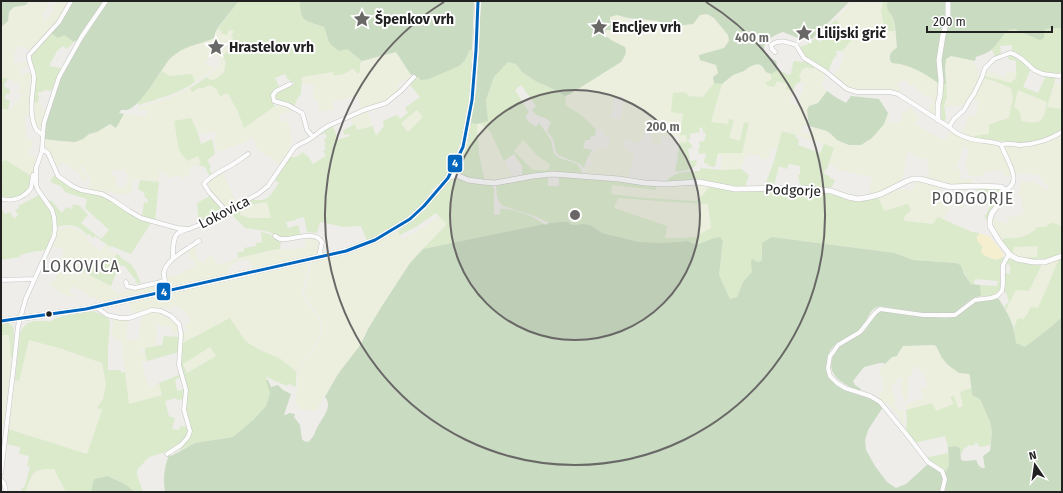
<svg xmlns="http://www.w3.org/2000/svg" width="1063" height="493" font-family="'Fira Sans',sans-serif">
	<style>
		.farmland { fill: #eceede; fill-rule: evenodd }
		.grass { fill: #daeacb; fill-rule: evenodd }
		.forest { fill: #c9dbc1 }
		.sand { fill: #f5efd0 }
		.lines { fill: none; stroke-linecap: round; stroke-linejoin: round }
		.minor-casing { stroke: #c6c5c4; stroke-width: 5 }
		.tertiary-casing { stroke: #c6c5c4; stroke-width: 6 }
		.secondary-casing { stroke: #959882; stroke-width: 6 }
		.minor { stroke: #fcfcfc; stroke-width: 4 }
		.tertiary { stroke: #fcfcfc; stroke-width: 5 }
		.secondary { stroke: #f3f3ed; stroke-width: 5.5 }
		.bus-1-casing { stroke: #fff; stroke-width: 6 }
		.bus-1 { stroke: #0065bd; stroke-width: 3 }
		.ring { fill: none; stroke: #696867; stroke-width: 2 }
		.bus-dot { fill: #212121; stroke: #fff; stroke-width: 1.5 }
		.labels { text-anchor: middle; stroke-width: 4; stroke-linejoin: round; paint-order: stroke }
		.poi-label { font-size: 14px; font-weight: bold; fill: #212121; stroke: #fff; text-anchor: start }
		.street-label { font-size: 14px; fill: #212121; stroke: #fff }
		.quarter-label { font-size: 16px; letter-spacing: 1px; fill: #545454; stroke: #fff }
		.centre { fill: #696867; stroke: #fff; stroke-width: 2 }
		.ring-label { font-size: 12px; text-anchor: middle; font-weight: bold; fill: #696867; stroke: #fff; stroke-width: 4; stroke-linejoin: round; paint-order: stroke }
		.line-badge { stroke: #fff; stroke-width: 1.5 }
		.badge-label { font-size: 11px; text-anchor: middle; font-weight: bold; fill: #fff }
	</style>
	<rect width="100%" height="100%" fill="#eeedea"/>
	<path class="farmland" d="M29 1H48L47 3 48 6 45 13 42 15 44 20 48 17 53 11 52 8 57 3 55 1H64L69 4 58 22 31 51 20 45 15 52 14 59 15 64 28 61 29 65 19 69 21 75 32 71 33 74 27 89 22 95 17 92 21 85 8 78H1V27L8 21 9 12 14 7 26 5Z
		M860 1H883L881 11 885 31H895L897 48 892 63 905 64 921 71 938 83 939 85 937 117 928 112 933 99 927 95 925 96 913 85 910 86 904 79 897 84 903 94 895 90H854L849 88 834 76 836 71 839 70 844 58 842 51 851 41 836 19 851 2 859 3Z
		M707 14 714 18 728 35 729 41 724 48 708 62 716 65 718 73 713 77 714 83 703 97 688 96 683 114 680 133 686 135 687 142 679 143V136L673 135 669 139 667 136 662 135 660 145 652 144 651 132 644 133V136L642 137 639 142 640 143 639 144 625 139 623 147 627 148V151L634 153 630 172 628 177 626 178 586 173 585 171 587 165 592 166 593 160 589 158 591 154 597 149 609 148 610 137 604 136V130L596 129 579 114 565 106V96L570 94 621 62 625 47 611 40 605 35 606 30H617L620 25 610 21V17L617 15 628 18 632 29 641 28 638 20 658 21 666 27 693 24 699 15ZM615 96 624 97 621 119 611 118Z
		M217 29 228 31 230 30 234 31 231 36 233 37 231 51H228L223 55 226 61 224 72 216 79 210 80 207 77 217 68 219 66 220 61 219 57 210 54 206 64 215 68 206 76 195 82 192 74 170 76 162 71 168 60 178 52 195 44 208 41 215 33Z
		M396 52 411 75 405 81 403 80 397 85 401 90 384 103 361 110 358 96 333 102 334 109 320 112 318 101H314L313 94 314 85 301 84 302 77 333 72 348 73 352 69 355 70 357 74 361 69 360 64 362 61Z
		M951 56 975 61 973 64 976 65 978 73 977 76 981 79 965 106 962 105 960 107 952 105 945 108 944 105 947 97 945 69 946 59Z
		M758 64 762 66 766 72 771 74 772 79 771 80 767 81H777L788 84 787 89 793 91 790 103 797 105 805 84 800 82 801 78 799 77 803 69 806 66 815 65 825 72 823 75 826 77 821 84 827 91 818 103 812 104 808 119 809 126 804 125 801 132 810 135 813 127 827 131 831 134 837 140 849 145 884 124 888 113 890 114 888 123 901 122 903 111H907L909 107 920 117 915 124 945 141 950 130 956 134 987 142 999 146 1011 170 1012 176H1003L1004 171 998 170 992 172 984 171 983 176H968L969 170 965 169 969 149 963 147 956 169H960L961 179H968L973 178V185L950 186 922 178 923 176 929 175 927 159 912 156 913 154 908 152 902 181 872 196 869 191 872 177 838 170V168L829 165 834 148 796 135 782 131 777 148H771L768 160 760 158 759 155H746L741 169 721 170 722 156 717 155V153H742L749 123H744L740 141 729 138 734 121 728 124 711 122 722 84 733 75 743 71 749 67 754 65Z
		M986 70 1005 77 1007 71 1017 73 1015 80 1012 83 984 76Z
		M983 78 997 82 1011 88 1013 98 1009 119H1002L989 134 966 137 964 136 963 127H965L968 116H975L978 106V102L973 97Z
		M1055 82 1062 85V109L1047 107Z
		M32 83 31 116H25L27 140H33L32 149 29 150 28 155 36 157 35 159 36 160 32 177 6 160 1 162V108L10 110 28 89Z
		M209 85 212 86 217 90 228 93 238 113 244 128 278 104 288 107 293 110 289 112 279 115 280 122 287 120 291 131 292 137 288 153 281 166 268 155 265 156 262 151 259 152 255 144 256 143 255 140H253L251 137 249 138V141L217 152 214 138 217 136 215 131 203 135 201 132 198 133 191 118 174 122 179 150 187 161 198 156 202 163 189 168 191 175 181 179 180 175 169 178H167V173L159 172V182L135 179 134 184 131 180 127 179 128 175 124 173 125 170 123 169 121 171 117 169 116 171 113 170 111 174 117 178 115 181 118 186 123 189 128 180 130 181 134 188 132 191 129 194 122 195 108 191 102 192 88 190 90 183V178L82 166 80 167 86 176 87 180H85L79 178 81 175 63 162 59 167 54 164 49 151 45 147 44 139 61 141 75 142 83 139 89 134 97 132 110 124 116 128 124 114 136 115 146 117 147 112 142 110 138 111 137 108 171 97 190 88 193 92 199 88H206Z
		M1018 90 1047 102 1044 117 1040 121 1038 122 1021 121 1014 107Z
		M34 102 42 104 41 109 46 111 40 130H38L33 117Z
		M367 110 373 126 357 130 355 124 353 125 351 118Z
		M417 110 424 117 408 132 401 123Z
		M480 123 490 130 513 178 492 181H485L478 142 477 124Z
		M1062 133V230L1061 226 1046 227 1036 229 1029 234 1021 238H1005L1001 241 993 227 992 219 995 218 1001 223H1008L1009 219 1006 218 1007 216 1017 217 1019 214 1022 215 1023 211 1022 202 1020 195 1018 194 1021 182H1034L1046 190 1049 186 1041 180V175L1037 174 1031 176 1030 173 1015 174 1003 146 1006 144 1014 146H1028Z
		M523 139 538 156 550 164V166L548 170H537L532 169 514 151Z
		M223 172 237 204 228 209 206 186 207 182Z
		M914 180H919L939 187 936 197 946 199H949L954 197 955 199 964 200V208L952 204 944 219 938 217 933 224 905 221 903 218 908 204 884 211 878 197 893 191H894L908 189 911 192 914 188Z
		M694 183 710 185 704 194 696 201 646 198 611 194 612 185 656 190V186Z
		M618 198 671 202 708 203 711 228 695 237 679 238H665L667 226 614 208Z
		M267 202 271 218H250L240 216V207L248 205Z
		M440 216 447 224 410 263 382 306 368 329 361 344 338 374 316 411 299 409 295 402 297 388V376L299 370 314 349 322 333 321 321 317 314 305 297 304 293 312 262 354 252 369 246 398 231 402 239 416 232Z
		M69 226 79 230 84 234 90 243 100 251 106 244 110 247 109 250 117 254 115 258 86 267 83 271 111 286V288L119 293 158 284 163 285 165 286 166 289 144 294 143 291 120 297 104 302 103 300H96V298L88 296V294L72 286 69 292 75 295 74 298 58 292 48 284 55 280 64 249 51 246 58 229Z
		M305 237H311L320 241V245L317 255 253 270 251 264 248 261 243 260 237 262 231 265 230 267 227 269 229 275 173 287 170 286 167 281 166 277 183 273V271L195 267 194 261 190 258 188 249 195 247 198 259H200L202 263 206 261 204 259 212 255 218 265 239 258 272 250 305 248Z
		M1038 246 1037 258H1019L1012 255 1013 247Z
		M1059 259 1038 308 1024 319 1018 318 1014 327 1006 310 1016 290 1029 291 1042 264 1049 263Z
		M308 263V269L304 284 302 293 305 301 318 317 321 329 320 335 314 346 297 372 279 358 262 351 248 343 244 339 230 319 183 343 184 332 187 330 184 326 191 320 184 311 173 305 169 309 165 308 136 314 133 311H130L129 303Z
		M155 311 167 315 176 323 180 329 179 333 172 334V327L159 326 158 324H155L154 327H157L156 346 145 348V350L140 349V353H145L147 361 142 363 144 372 149 386 150 387 159 383 162 395 129 404 123 361 122 341 114 340 115 337 112 335 113 325 112 319H128L126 338 132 340H138L142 314Z
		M1 335H9L11 358H13L5 424 1 426Z
		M29 339 59 348 102 363 106 385 102 410 87 454 8 429 15 380 19 381Z
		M933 345 936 346 942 358 959 373 969 374 970 376 972 388 960 392 963 406 958 408 954 396V404L936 411 932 403 906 410V405L908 403 924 399 921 389 928 386 924 376H925V373L922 374 920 369H917L916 366 913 367V371L911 372 912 375 907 377 909 387 907 400 905 401 902 393V392L900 383 902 382 901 378 896 380V384L891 385 896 402 894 403 895 406H897L899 411 903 410 905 419 904 423 902 424 897 414 893 409 887 404 878 398 884 388 880 372 881 367 892 357H896L903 346Z
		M210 347 216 356 187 373 183 364Z
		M42 469H54L66 492H25L34 473 37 470Z"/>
	<path class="grass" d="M239 1H300C300 23 305 20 324 27L326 30 327 39 347 49 362 61 360 64V72L357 74 355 70 352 69C346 74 342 75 334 75L333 72 302 77 301 94 297 99 295 105 293 106 276 101 274 96 276 92 294 84V82L291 83 290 79 288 80 285 74 275 78 280 88C272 92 271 91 272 100 273 105 272 102 275 106L244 128 238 112 228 93 220 96 217 90 212 86 209 85 204 88H199L192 92 190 88 207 77 210 80 216 79 224 72 226 61 223 57V55L228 51 231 50 233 37 231 36 234 31 230 30 228 31 227 35 221 33 222 31 217 29Z
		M883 1H888C886 9 890 10 892 17 894 22 894 27 895 31H885L881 11Z
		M836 19 851 41 842 51H836L837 57 835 56 831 64 829 72 803 55 800 50 801 47 804 45 805 46 816 38 820 42 826 36 828 30 827 27Z
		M1060 28 1062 31V74L1050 75 1038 70 1012 51V45L1000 46 1001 55 996 57 994 55 992 49 1008 30 1015 29 1032 37 1044 35V31L1046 29Z
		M51 33 64 35 74 42 67 49 63 46 57 51 49 66 61 68 51 91 44 90 43 92H38V95L39 96 38 103 34 102V90L30 55Z
		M470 50H472V53L469 98 461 142 447 174 442 182 438 184 432 190 425 202 416 211 406 218 374 238 367 241 361 226 344 227 320 222 317 233 307 232 304 217 296 219V220L286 222 288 228 298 225 301 235 281 238 269 232 260 230 245 228 230 213 231 210 240 205 252 200H263L269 197 279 183 275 180 290 157H296L303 152 306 156 307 155 313 164 326 156 323 151 326 149 324 145 326 144 324 141 327 136 325 133 320 135 319 133 333 126 338 140 350 136 349 134 344 135 343 131 344 130 355 124 357 130 373 126 375 134 377 135 384 126 383 121 394 116 397 115 400 119 408 113 405 108 420 97 410 85 416 77 418 79H429L437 75 465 60ZM417 110 423 117 408 132 401 123ZM267 202 271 218H250L240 215V208L248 205Z
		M1009 55 1016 57 1031 68 1023 87 1038 93 1046 76 1056 77 1047 107 1062 109V130L1040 142 1018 144 994 140 966 137 989 134V125L999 121 1009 118 1013 98 1011 88 997 82 983 78 984 76 1012 83 1013 80H1015L1017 73H1016V61L1008 59ZM1018 90 1047 102C1043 123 1042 124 1021 121 1022 115 1019 110 1014 107Z
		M794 61 802 62 805 61 815 65 813 69 806 67 804 69H802L799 77 801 78 800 82 796 84 793 91 786 89 787 84 777 81 774 87 766 85V82L771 80V74L778 70 790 75 793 66 792 65Z
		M508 62 516 64 522 72 537 82 547 86 565 96 566 106 580 114 596 129 595 136H591L590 140H585L583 148 592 150 587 159 584 168 580 164 558 155 556 152 553 139 547 131 551 122 545 118 536 115 532 110 536 106 521 85 515 90 529 112 525 117 529 122 536 127 539 123C543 129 549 135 551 141 553 146 552 152 556 156 565 162 581 160 582 174L558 172H542L522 176V166L514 154 504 161 490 131 480 123 488 121 486 100 494 77ZM523 140 538 156 550 164V166L548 170H537L532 169 514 151Z
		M162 71 170 76 192 74 195 82C178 94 159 98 139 105L137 103Z
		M1 78H8L4 86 10 90 9 94H6L5 99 10 100 8 110 1 108Z
		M714 83 722 84 711 122 728 124 729 119 734 120 729 138 740 141 744 122 749 123 742 153H718L715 167 708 166V164L704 163V160L706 156 705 153 699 154 698 149 700 148 699 142 704 141 706 134 703 132V130L702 127 699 128 700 132 690 134V138L688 141 693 147 688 149 690 161 696 160 697 163C693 171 683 170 676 172L675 169 678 159 677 156 678 155 679 143 687 142 686 135H680V133L683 114 671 112 673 93 681 92 687 93 688 96 703 97Z
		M946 84 947 97 944 105 946 119 944 121 941 120 939 85Z
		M191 118 198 133 201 144 212 139 215 154 207 160 211 167 209 169 212 174 209 175 205 167 198 165 201 163 198 156 187 161 179 150 174 121Z
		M471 123 477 124 479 154 485 181C474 179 459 179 457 167L467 146Z
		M782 131 796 135 795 137 799 139 798 145 820 153 824 144 834 148 827 169 825 170 824 174 830 176V178L835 180 832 187 829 188 801 187 799 181 798 175 800 174V166L789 164 787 169 779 166 774 186H768L765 185 774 161Z
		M6 160 32 177 30 188 18 198H1V186L3 183 2 181H1V162Z
		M701 168 721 170 741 169 749 175 745 187 725 185 703 180 668 182 667 180C677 171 687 172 700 171Z
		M54 175 75 189 106 198 137 218 151 223 131 254 111 246 110 247 95 236 93 238 89 234 88 236C78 225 71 223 57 227L56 217 49 201 51 200 62 213 66 207 72 209 73 204 80 206 88 215 81 223 101 239 109 230 85 208 87 199 68 193 65 192 61 186 50 182 52 178Z
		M548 176V186H559V176L584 177 656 186V190L612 185 611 194 646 198 696 201 704 194 710 185 722 188 785 189 828 192 864 200H871L878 197 884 211 908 204 911 210 903 218 905 221 933 224 938 217 972 232 980 233 977 237 983 248 981 250 982 254C992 258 994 263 1004 256 1003 260 1000 264 1000 268 999 285 1007 299 981 296L980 285 997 286 998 281 975 279 974 284H971C966 276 963 269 956 263L913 260 895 253 772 237 762 255V260L759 262 755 261 752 272 743 282 737 297 730 299 719 275 723 241 720 237 714 238 696 245 687 241 664 243 639 242 602 233 590 225 584 224 572 225 568 222H560L549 223 537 217 503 206C496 201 497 193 496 185L539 177ZM618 198 671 202 708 204 711 228 695 237 679 238H665L667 226 614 208Z
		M458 178 471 183 492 185 494 188V215L500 214V209C510 207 536 217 544 224L423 249 447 224 436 213 416 227 400 235 398 231C418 218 434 201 448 182L453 179Z
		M140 180 159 182 155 220 142 217 144 202 148 203V199L145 198 144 193 138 189Z
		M977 188 1000 189 1003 190 1004 194 997 204 989 226 984 215H986L990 206 985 204 982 195H978Z
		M39 195C57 216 56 225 46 250L31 252 20 255V257L1 260V208L5 214 10 212 14 219 18 215 15 210 19 208 18 206Z
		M210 196 223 208 222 211 214 214 199 223 197 203Z
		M1051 223H1054L1061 226 1062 230V254L1045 261 1019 258 1037 257 1038 246 1014 247 1012 255 1001 241 1005 238C1016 239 1030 237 1037 227H1046Z
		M261 232 269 234 281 240 280 249 272 250 239 258 237 253 244 251V248L256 246V243L262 242Z
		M117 254 119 255C122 260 125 260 129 263 135 267 138 277 141 283L140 284 135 282 136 280 129 272 125 266 119 265 111 286 82 271 86 267 115 258Z
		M1062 258V317L1052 326 1025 347 1016 343 1014 327 1018 318 1024 319 1031 307 1038 308 1059 259Z
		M1010 259 1023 262 1042 264 1029 291 1016 290 1006 310 1004 306 1009 302 1006 292H1002L1004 273 1010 274V265L1004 264 1007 260Z
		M93 311 105 316 109 319 110 323 108 348V370H121V373L125 372 129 404 162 395 159 383 181 374V377L175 380 177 391 185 389 184 399 177 400 176 398 165 401 169 416 175 418 172 429 179 430 180 426 189 427V432L185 440 166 452 149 457 137 470V475L143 492H134C129 486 110 474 102 477 99 478 95 480 93 482L91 492H66L54 469C30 468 34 473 25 492H21L22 488H24L30 467 27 466 29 456 19 454 20 447 6 444 8 429 87 454 102 410 97 408 103 399 106 385 102 363 59 348 29 340 19 381 15 380 20 332C28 319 34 321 48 321L49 322C61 315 78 313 93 311Z
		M230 318 244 339 248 343 262 351 279 358 297 372 296 376V387L289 384 287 386 266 377 270 393 266 406 253 420 233 437 195 443 180 450 178 448 189 436 185 411 187 394 180 367 182 330 184 332 183 343ZM210 347 216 356 187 373 183 364Z
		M9 323 14 328 13 358H11L9 335H1V324Z
		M164 336 179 337 180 342 179 352 147 361 145 353V348L162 345Z
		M972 388V394L973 396 980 399 990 422 992 431 990 445 980 447 977 443H975L974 445 971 446 970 445H968L967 447 964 448 962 453H960V449L957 446 948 447 945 436 914 443 906 430 907 420 906 410 932 403 936 411 954 404 950 397 954 396 958 408 963 406 960 392Z
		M948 453 949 465 945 473 942 470 925 458Z"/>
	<path class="forest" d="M1 1H29L26 5 14 7 9 12 8 21 1 27Z
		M73 1H104L77 40 74 42 64 35 58 38 51 33C60 23 67 13 73 1Z
		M108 1H239L218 27 215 33 214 38C202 44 188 45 177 53 174 55 170 58 168 61 160 72 139 108 127 110 127 110 121 110 121 110L119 113 124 114 116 128 110 124 97 132 89 134 83 139 75 142 61 141 44 139 45 124 58 82 72 56Z
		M300 1H474L472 50H470L465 60 459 66 429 79 421 80 413 74 411 75 396 52 362 61 347 49 339 51C334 47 329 44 327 37 326 33 326 31 324 27 305 20 300 23 300 1Z
		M480 1H847L849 2 812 39H801L783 32C766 37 754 51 776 61L778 70 771 74 766 72 762 66 758 64 754 65 749 67 744 71 733 75 722 84 714 83 713 77 718 73 716 65 700 60 699 55 724 48 729 41 728 35 714 18 707 14 700 15 693 24 666 27 658 21 628 18 617 15 610 17V21L620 25 621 27 620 29 617 30H606L605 35 611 40 625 47C627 53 625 56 621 62L570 94 565 96 547 86 537 82 522 72 516 64 508 62 494 77 486 100 488 121 477 124 471 123 477 84Z
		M888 1H1062V31L1060 28 1046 29 1044 31V38L1040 40 1023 33 1015 29 1008 30C1002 36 998 44 991 50 988 53 981 55 976 57L975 61 951 56 946 59 945 69 946 84 939 85 938 83C924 73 910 64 892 63 887 57 891 51 897 48 896 39 896 24 892 16 889 10 885 9 888 1Z
		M827 91 837 98 846 103 851 96 879 99 888 113 884 124 872 138 861 145H849L837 140 831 134 827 131 809 126 807 110 809 106 818 103Z
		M560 222H568L572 225 584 224 590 225 602 233 639 242 664 243 687 241 696 245 714 238 720 237 723 241 719 275 730 299 737 297 743 282 752 272 751 261 753 259 755 261 759 262 762 260V243L772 237 895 253 913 260 956 263 960 265 962 268 964 274 971 284 980 285 981 296C966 298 962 312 950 314 940 316 915 312 904 311 896 310 885 305 877 307 869 310 866 323 861 329 848 343 828 338 827 364 826 369 827 374 830 378 839 393 859 393 873 400 876 402 880 405 883 407L868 430 865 440 866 450 875 466 887 482 896 488 906 484 928 464C944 475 944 472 941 492H165C163 479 164 467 169 455L171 456 195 443 233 437 253 420 266 406 270 393 266 380H268L271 387 278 385 283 390 291 394 284 415H286L289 413 295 414 294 417 300 425 302 439 304 441 308 442C315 436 314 433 318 426 323 417 333 406 325 397L338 374 361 344 368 329 382 306 410 263 423 249 544 224 546 225 549 223Z
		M998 298C1009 315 1014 323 1016 343L1025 347 1052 326 1062 317V492H944L945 473 949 465 948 447 956 446 960 448 961 460 965 461 976 460 979 466 982 468H985L983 456 990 451 992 431 990 422 980 399 973 396 972 394 970 376 969 374 959 373 948 365 942 358 936 346 933 345 903 346 899 352 897 356 892 357 885 364 884 363H880L864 367 853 381 855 385 861 389 860 391C845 385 825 376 833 356 835 353 837 349 840 346 846 341 855 338 862 333 870 327 872 314 882 311 899 314 915 316 932 317 939 318 947 319 954 317 962 314 967 305 974 302 981 298 990 302 998 298Z
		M107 476C116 480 128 484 134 492H91L93 482 95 479Z"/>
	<path class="sand" d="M980 233 990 237 1003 253 1004 256C994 263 992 258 982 254L981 250 983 247 977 241V237Z"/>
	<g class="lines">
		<g class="minor-casing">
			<path id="minor" d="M775 52 772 49 771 45C779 39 787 42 796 45L804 58 825 71 847 89 857 92H890L898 94 949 127C954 132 961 136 968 138 979 142 990 140 1002 145 1007 142 1014 145 1020 145 1037 144 1048 140 1062 132
				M290 84 276 91 273 95 274 101 288 105 302 113 303 115 307 130 313 137
				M949 127 954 119 964 110 969 101 974 94 982 77 985 68 994 59 1010 53 1014 54 1022 59 1034 70 1043 74 1059 76 1062 75
				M43 135C40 133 37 131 36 129 28 114 33 93 34 78 34 70 28 62 29 55L59 22 71 1
				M1002 145V147C1006 159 1024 183 1005 190
				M42 149 48 153 58 176 72 186 81 190 102 194 113 200 129 211 141 218 177 228 189 229 199 225 214 216 222 213 258 194 268 186 294 148C298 144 303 143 308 140 315 136 321 130 328 126L364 110 386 103 402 90 414 77
				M1 199C10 200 16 201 24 195 26 193 29 192 31 188 32 184 32 179 33 175
				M226 211 209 192 204 184C209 176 226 169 235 163 239 160 244 157 248 154
				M275 236 280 239H284C296 239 314 230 322 242L319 257
				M173 259C173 252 172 238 178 233 181 231 184 231 187 229
				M1 280 34 279
				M126 282 127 286 135 288 165 281
				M169 290C167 285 163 279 164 272 166 261 182 252 191 246 194 245 196 242 199 241
				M96 307 107 315 120 318H129L152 310 161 311 171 316 179 324 181 334 179 365 186 390 184 410 190 431 188 437 181 445 167 454
				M1 473 14 364 18 326 26 298 46 254 54 236 55 229 54 217 52 210 38 190 36 185V168L42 151 43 133 44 123 59 77 82 36 106 1
				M1 480 4 483 6 492
				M942 492 945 479 942 471 928 462 908 436 880 402 870 396 845 388 837 383 830 376 828 368 830 356 834 351 838 345 860 332 875 313 880 309 923 315H955L975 300 991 298 997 296 1002 291 1003 284V265L1009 254"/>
		</g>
		<g class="tertiary-casing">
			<path id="tertiary" d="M938 120V104L940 96 941 81 939 60 943 35 948 18V1
				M448 178 456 175 468 180 483 182 495 183 533 176 553 174 619 179 645 183 665 184 699 182 735 189 803 188 831 191 848 197 858 199 870 197 881 194 907 181 913 179H920L950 187 978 186 1001 187 1005 190 1006 194 992 213 990 219V226L999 241 1010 255 1017 259 1033 262H1045L1062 256"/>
		</g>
		<g class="secondary-casing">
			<path id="secondary" d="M1 321 86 309 346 251 375 240 410 219 424 206 448 178 463 147 472 100 476 50 478 1"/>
		</g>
		<use href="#minor" class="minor"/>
		<use href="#tertiary" class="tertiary"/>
		<use href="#secondary" class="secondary"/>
		<g class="bus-1-casing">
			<path id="bus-1" d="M1 321 86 309 346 251 375 240 410 219 424 206 448 178 463 147 472 100 476 50 478 1"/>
		</g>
		<use href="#bus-1" class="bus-1"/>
	</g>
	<circle cx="575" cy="215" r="125" fill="#696867" fill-opacity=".12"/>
	<g class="ring">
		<circle cx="575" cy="215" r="125"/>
		<path d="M706 2A250 250 0 1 1 444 2"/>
	</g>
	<defs>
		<g id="sight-bare" transform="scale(1.38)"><path d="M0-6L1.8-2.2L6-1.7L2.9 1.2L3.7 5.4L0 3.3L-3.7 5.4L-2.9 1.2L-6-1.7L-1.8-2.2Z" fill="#696867" stroke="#fff" stroke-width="2.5" paint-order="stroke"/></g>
	</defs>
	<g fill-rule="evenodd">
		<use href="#sight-bare" x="362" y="19"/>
		<use href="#sight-bare" x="599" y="27"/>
		<use href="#sight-bare" x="804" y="33"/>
		<use href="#sight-bare" x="216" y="47"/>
	</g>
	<circle class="bus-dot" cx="49" cy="314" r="3.5"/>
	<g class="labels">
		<g class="poi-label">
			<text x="375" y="24">Špenkov vrh</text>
			<text x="612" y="32">Encljev vrh</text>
			<text x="817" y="38">Lilijski grič</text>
			<text x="229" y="52">Hrastelov vrh</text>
		</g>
		<g class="street-label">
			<text transform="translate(793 190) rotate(2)" y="5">Podgorje</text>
			<text transform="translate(224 212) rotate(-27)" y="5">Lokovica</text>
		</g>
		<g class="quarter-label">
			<text x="973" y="204">PODGORJE</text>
			<text x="81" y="272">LOKOVICA</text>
		</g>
	</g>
	<circle cx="575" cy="215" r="6" class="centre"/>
	<g class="ring-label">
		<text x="752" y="42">400 m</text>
		<text x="663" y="131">200 m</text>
	</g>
	<g class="line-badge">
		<rect x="447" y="154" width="16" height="19" rx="4" fill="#0065bd"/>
		<rect x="156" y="282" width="15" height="19" rx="4" fill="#0065bd"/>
	</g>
	<g class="badge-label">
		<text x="455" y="167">4</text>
		<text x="164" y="296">4</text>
	</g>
	<rect width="1063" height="493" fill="none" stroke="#212121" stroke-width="4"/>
	<g transform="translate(1035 465) rotate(347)" stroke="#ffffff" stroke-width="3" paint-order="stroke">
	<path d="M0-3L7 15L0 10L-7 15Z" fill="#212121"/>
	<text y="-6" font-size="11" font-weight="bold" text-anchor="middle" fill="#212121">N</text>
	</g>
	<path d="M927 26v6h125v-6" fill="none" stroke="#212121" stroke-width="2"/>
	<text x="933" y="26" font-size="12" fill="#212121" stroke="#ffffff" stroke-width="3" paint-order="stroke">200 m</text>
</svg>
